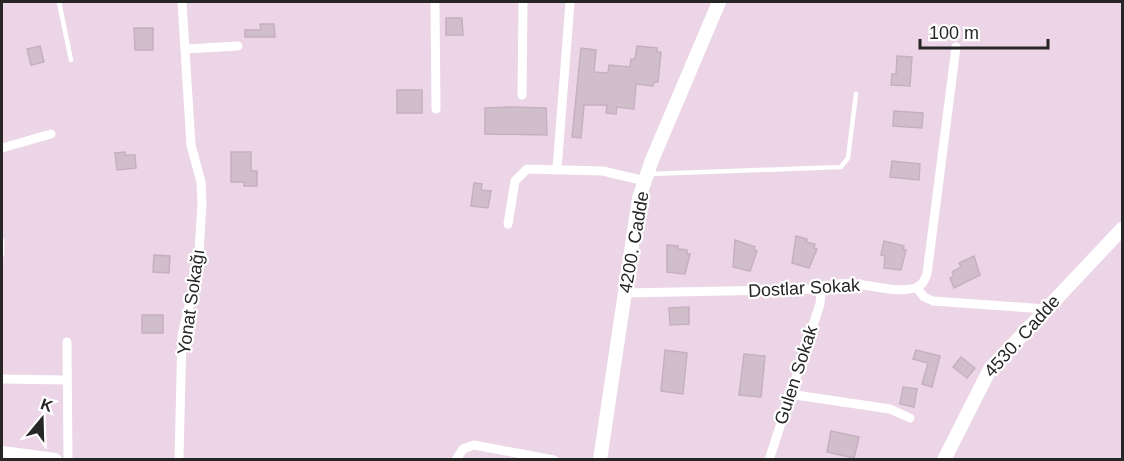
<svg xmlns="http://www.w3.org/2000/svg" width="1124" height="461" font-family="Arial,sans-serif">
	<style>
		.building { fill: #d0bfcb; stroke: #c6b0c0; stroke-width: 1.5 }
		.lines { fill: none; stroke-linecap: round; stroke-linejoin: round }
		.lane { stroke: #fff; stroke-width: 4.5 }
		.street { stroke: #fff; stroke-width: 9 }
		.secondary { stroke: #fff; stroke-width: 14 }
		.labels { text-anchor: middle; stroke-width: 4.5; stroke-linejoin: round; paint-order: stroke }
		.street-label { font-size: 18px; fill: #262626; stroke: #fff }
	</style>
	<rect width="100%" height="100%" fill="#ebd5e7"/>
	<path class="building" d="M446 18H462L463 35H446Z
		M260 24H274L275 37H245V30H261Z
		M134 28H153V50H135Z
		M40 46 44 62 31 65 27 49Z
		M637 46 657 48V52H661L658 82H654L653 86 636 84 634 109 617 107 616 114 606 113 607 105H584L581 138 572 137 581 48 596 50 594 72 608 73 609 65 630 67 631 59H635Z
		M897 56 912 57 910 86 891 85 892 74H896Z
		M397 90H422V113H397Z
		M511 107 546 108 547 135 485 134V108Z
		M894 111 923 113 922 128 893 126Z
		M125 152V155H135L136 168 117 170 115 153Z
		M231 152H251V171H257V186H244V182H231Z
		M892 161 920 164 919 180 890 177Z
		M474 183 482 184 481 190 491 191 488 208 471 206Z
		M796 236 807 239 806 242 815 244 814 248 817 249 809 268 792 263Z
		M735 240 755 247 754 250 757 251 750 271 733 267Z
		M884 241 904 246 903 249 906 250 901 270 884 268 885 256 881 255Z
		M667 245 678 246V249L687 250V254H690L685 274 667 272Z
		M154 255 170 256 169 273 153 272Z
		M974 256 980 275 954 288 950 278 954 276 952 272 961 267 959 263Z
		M689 307V324L670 325 669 308Z
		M142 315H163V333H142Z
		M665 350 687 353 683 394 661 391Z
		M916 350 940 356 932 387 922 384 928 363 913 359Z
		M744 354 765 356 761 397 739 395Z
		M961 357 975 368 967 378 953 367Z
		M903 387 917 389 914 407 900 404Z
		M831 431 859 437 854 458 827 452Z"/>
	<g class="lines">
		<path class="lane" d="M59 2 71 60
			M650 174 841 167 848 158 856 94
			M2 240V255"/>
		<path class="street" d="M435 2 436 109
			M186 49 238 46
			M522 95 523 2
			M2 148 51 134
			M557 169 570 2
			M508 224 515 181 527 169 603 171 645 181
			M917 288 924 297 933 301 1046 309
			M625 293 821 289C855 274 885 296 915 288 922 286 924 281 927 274L956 47
			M67 342 68 460
			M2 379 67 380
			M789 394 890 409 910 418
			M179 460 182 335 198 269 202 203 201 182 191 145 182 2
			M456 460 463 449 474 445 554 460
			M769 460 820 304 821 289"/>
		<path class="secondary" d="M2 453 55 460
			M600 460 639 198 652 160 719 2
			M944 460 990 369 1122 229"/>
	</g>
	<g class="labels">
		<g class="street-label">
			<text transform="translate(634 242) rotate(-80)" y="6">4200. Cadde</text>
			<text transform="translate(804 288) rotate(-3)" y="6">Dostlar Sokak</text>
			<text transform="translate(191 302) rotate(-82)" y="6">Yonat Sokağı</text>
			<text transform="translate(1022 336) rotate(-48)" y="6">4530. Cadde</text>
			<text transform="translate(796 375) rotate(-72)" y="6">Gulen Sokak</text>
		</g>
	</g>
	<rect width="1124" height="461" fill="none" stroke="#262626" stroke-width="6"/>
	<g transform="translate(42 419) rotate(19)" stroke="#ffffff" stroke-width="4.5" paint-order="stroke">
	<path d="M0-4.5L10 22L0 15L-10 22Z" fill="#262626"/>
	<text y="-9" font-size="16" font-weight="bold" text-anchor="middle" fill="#262626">K</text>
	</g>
	<path d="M920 39v9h128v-9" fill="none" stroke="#262626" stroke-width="3"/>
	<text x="929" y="39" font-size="18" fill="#262626" stroke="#ffffff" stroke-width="4.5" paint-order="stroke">100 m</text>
</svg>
